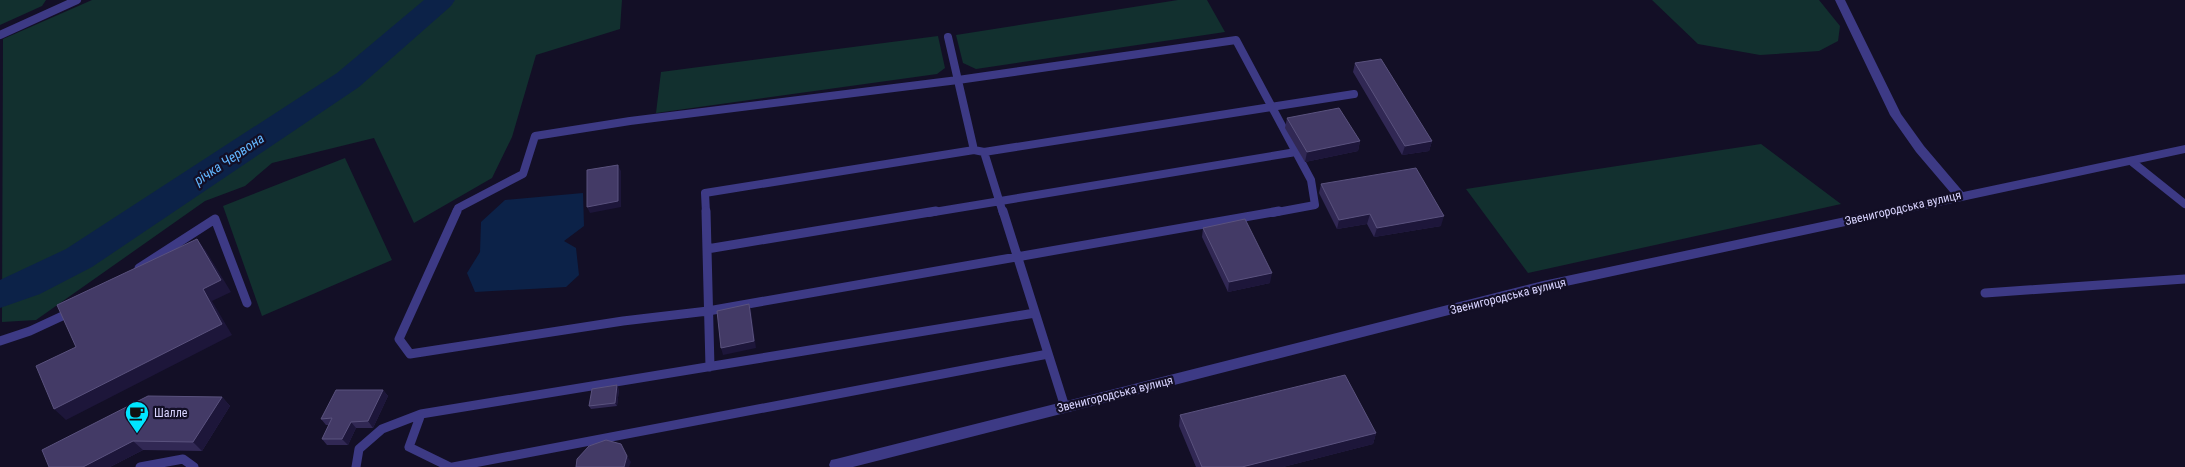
<svg xmlns="http://www.w3.org/2000/svg" width="2185" height="467" font-family="'Roboto Condensed',sans-serif">
	<style>
		.green { fill: #12302f }
		.water { fill: #0c2248 }
		.lines { fill: none; stroke-linecap: round; stroke-linejoin: round }
		.river { fill: #0c2248; fill-rule: evenodd }
		.service-far1 { stroke: #3d3a85; stroke-width: 8 }
		.service { stroke: #3d3a85; stroke-width: 9 }
		.minor { fill: #3d3a85; fill-rule: evenodd }
		.tertiary { fill: #3d3a85; fill-rule: evenodd }
		.wall { fill: #312854 }
		.shaded-wall { fill: #1d163a }
		.building { fill: #433a66; stroke: #5a527e }
		.labels { text-anchor: middle; stroke-width: 4.5; stroke-linejoin: round; paint-order: stroke }
		.street-label { font-size: 12px; fill: #d9d4ff; stroke: #130f26 }
		.poi-label { font-size: 12px; fill: #d9d4ff; stroke: #130f26; text-anchor: start }
		.water-label { font-size: 14px; font-style: italic; fill: #62b6ff; stroke: #130f26 }
	</style>
	<rect width="100%" height="100%" fill="#130f26"/>
	<path class="green" d="M0 0H46L42 6 0 25Z
		M92 0H622L620 29 536 55 512 137 492 178 414 223 374 138 272 163 245 186 205 201 36 320 2 322 3 39Z
		M1178 0H1207L1225 32 976 69 963 63 956 35Z
		M1652 0H1819L1840 26 1838 41 1819 51 1760 55 1698 44Z
		M938 36 945 68 937 74 656 113 661 72Z
		M1761 144 1841 204 1528 273 1466 189Z
		M345 158 392 260 262 316 223 206Z"/>
	<path class="water" d="M583 193 584 226 564 241 576 248 579 275 566 287 475 292 467 273 480 252 481 222 505 200Z"/>
	<g class="lines">
		<path class="river" d="M424 0H455L451 6 359 87 92 267 40 294 0 308V280L66 249 337 73Z"/>
		<path class="service-far1" d="M0 35 77 0
			M948 37 974 150
			M984 152 1003 213
			M2131 161 2185 204
			M456 213 458 208 523 174 535 136 630 121 958 80 1236 40 1311 180 1315 205 1272 213
			M706 213 705 193 974 150 984 152 1354 94
			M928 213 1296 152"/>
		<path class="service" d="M457 211 399 339 410 354 623 321 708 311 1279 211
			M706 211 710 367
			M1003 211 1065 407
			M707 249 936 211
			M139 268 215 219 247 303
			M1985 293 2185 279
			M0 341 30 331 71 312
			M140 467 183 459 194 467
			M356 467 359 449 382 429 421 414
			M450 467 409 447 421 414 1035 313
			M453 467 1048 354"/>
		<path class="minor" d="M1835 0H1845L1901 114 1924 146 1964 193 1966 196 1964 199H1956L1916 152 1890 115Z"/>
		<path class="tertiary" d="M2185 145V153L1543 291 853 467H830L829 465 831 460 836 459 1543 281Z"/>
	</g>
	<path class="wall" d="M1355 63 1432 141 1429 151 1402 155 1353 72Z
		M1287 118 1360 141 1358 151 1305 162 1285 128Z
		M1321 184 1441 226 1374 237 1367 224 1337 229 1319 193Z
		M1203 228 1270 283 1228 292 1202 237Z
		M619 389 617 406 591 409 589 406Z
		M383 390 388 396 373 428H356L348 445H327L322 439 329 425H326L321 419Z
		M222 397 230 406 202 451 143 450 110 467H49Z
		M1180 415 1376 433 1373 444 1283 467H1196L1179 426Z"/>
	<path class="shaded-wall" d="M1360 141 1358 151 1305 162 1307 152Z
		M1432 141 1429 151 1402 155 1405 146Z
		M618 165 621 171V207L590 213 587 207Z
		M1370 214 1367 224 1337 229 1339 220Z
		M1444 216 1441 226 1374 237 1377 228Z
		M197 239 206 251 231 292 212 301 232 335 66 420 54 409 203 289Z
		M1272 273 1270 283 1228 292 1229 282Z
		M749 304 751 310 756 348 723 355 721 348Z
		M617 385 619 389 617 406 615 403Z
		M383 390 388 396 373 428 368 421Z
		M222 397 230 406 202 451 193 442Z
		M351 422 356 428 348 445 342 439Z
		M1376 433 1373 444 1283 467H1242Z
		M133 441 143 450 110 467H83Z
		M627 456 631 462 629 467H624Z"/>
	<path class="building" d="M1381 59 1432 141 1405 146 1355 63Z
		M1339 108 1360 141 1307 152 1287 118Z
		M618 165V201L587 207V170Z
		M1416 168 1444 216 1377 228 1370 214 1339 220 1321 184Z
		M1245 219 1272 273 1229 282 1203 228Z
		M197 239 221 280 203 289 222 324 54 409 36 366 76 347 57 305Z
		M749 304 754 341 721 348 717 311Z
		M1345 375 1376 433 1242 467H1202L1180 415Z
		M617 385 615 403 589 406 592 389Z
		M336 390H383L368 421 351 422 342 439H322L332 418 321 419Z
		M148 396 222 397 193 442 133 441 83 467H49L42 450Z
		M606 440 621 444 627 456 624 467H576L577 459 589 446Z"/>
	<defs>
		<g id="cafe-pin" transform="scale(1.25)"><path d="M0 17L-7.5 6A9.5 9.5 0 1 1 7.5 6Z" fill="#00e5ff" stroke="#130f26"/><path d="M-5.5-4.5H6V0H3Q3 3.5 0 3.5H-2.5Q-5.5 3.5-5.5 0ZM3-3.2v2h1.7v-2ZM-6 4.5H4V6H-6Z" fill="#111"/></g>
	</defs>
	<g fill-rule="evenodd">
		<use href="#cafe-pin" x="137" y="413"/>
	</g>
	<g class="labels">
		<g class="street-label">
			<text transform="translate(1903 208) rotate(-13)" y="4">Звенигородська вулиця</text>
			<text transform="translate(1508 296) rotate(-14)" y="4">Звенигородська вулиця</text>
			<text transform="translate(1115 394) rotate(-14)" y="4">Звенигородська вулиця</text>
		</g>
		<g class="poi-label">
			<text x="154" y="417">Шалле</text>
		</g>
		<g class="water-label">
			<text transform="translate(229 159) rotate(-34)" y="5">річка Червона</text>
		</g>
	</g>
</svg>
